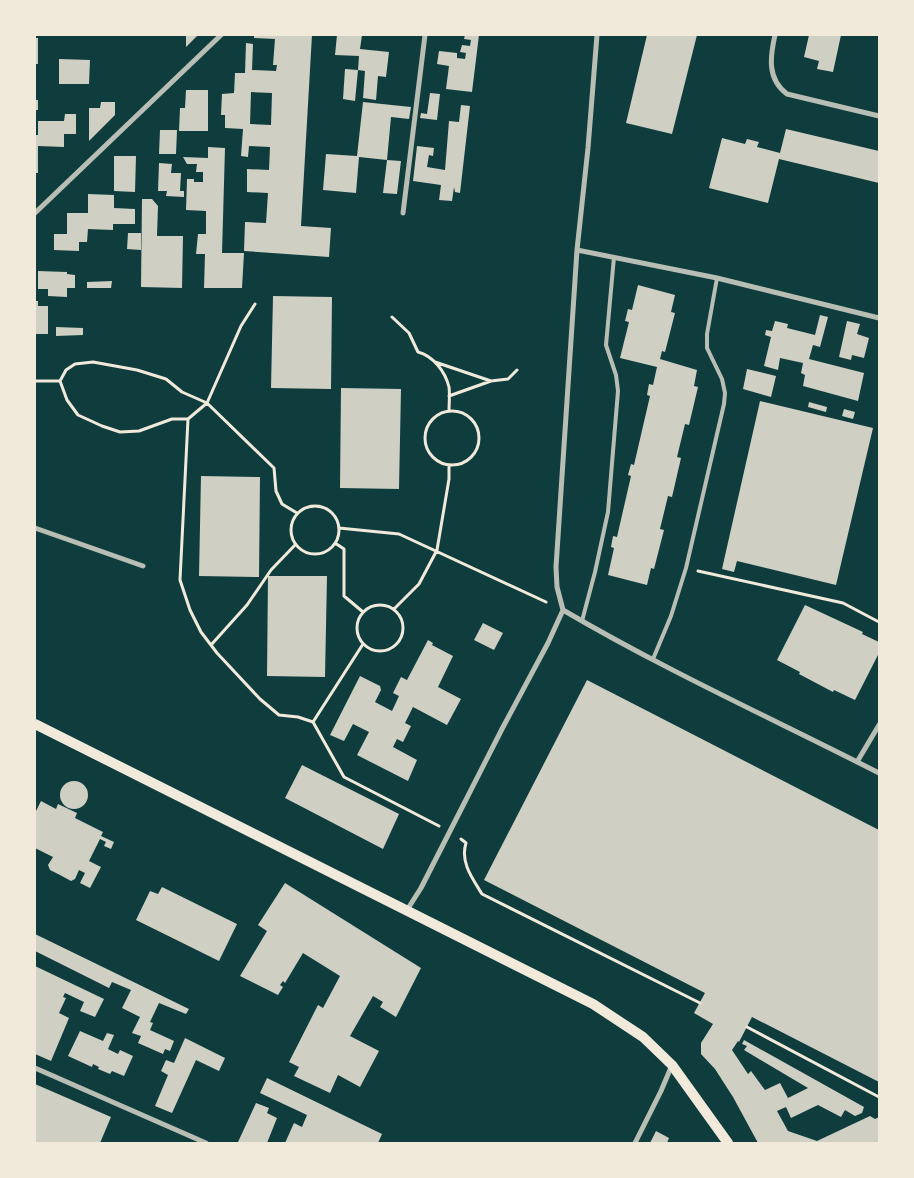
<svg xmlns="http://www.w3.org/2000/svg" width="914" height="1178" font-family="Cabin,sans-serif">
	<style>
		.building { fill: #cfcfc3; fill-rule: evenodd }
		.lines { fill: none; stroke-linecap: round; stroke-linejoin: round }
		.path { stroke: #f1e9da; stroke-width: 3 }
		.service { stroke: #b8beb3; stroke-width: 4 }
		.minor { stroke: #b8beb3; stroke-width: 5 }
		.secondary { stroke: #f1e9da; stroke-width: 10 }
	</style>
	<rect width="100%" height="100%" fill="#0f3d3e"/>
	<path class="building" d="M186 35H198L186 47Z
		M254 35H312L301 226 331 228 329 257 244 251 245 222 266 223 268 193 247 192V169L269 170 270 147 249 146 248 157 241 156 243 129 225 128V115H221L222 94 234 93 235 73H245L246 43 253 44 252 70 276 71 277 65H273L275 39 254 38ZM251 92 272 93 271 125 250 124Z
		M337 35H362L360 49 389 52 386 77 378 76 376 100 363 98 365 71 358 70 359 56 335 55Z
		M465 35H479L472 92 446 89 449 66 437 64 439 51 457 53V58L465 59 466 53 460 52 462 45 470 46 471 40 464 39Z
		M647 35H697L672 134 626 123Z
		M809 35H841L833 72 817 69 819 61 804 57Z
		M35 38H38V64H35Z
		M59 59 90 60 89 84H59Z
		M345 69 358 70 355 101 343 99Z
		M186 90H208V131H179L180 108H185Z
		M430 93 440 94 437 120 420 118 421 113 427 114Z
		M35 100H38V110H35Z
		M101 102H115V115L89 141V108H100Z
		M363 102 411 107 409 119 391 117 387 160 359 157 356 193 323 190 326 154 357 156Z
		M461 105 470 106 460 193 455 192 454 187 452 201 439 200 441 185 413 181 417 146 434 148 433 156 429 155 427 167 445 170 449 121 459 122Z
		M65 114H76V134H64V147L38 146V173H35V135H38V121H64Z
		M786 129 879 151V183L779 159 768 203 709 188 722 138 745 144 747 139 759 142 757 147 780 153Z
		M160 130H177L176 154H159Z
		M208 147 225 148 222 253H244L242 288H204L205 254H196L198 234H206V211L186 210 187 179H194V182H203V172H196L197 164H187L183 157 208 158Z
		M114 156H136L135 192 114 191Z
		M387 160 401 161 397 194 383 193Z
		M159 163 172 164 171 173H181L180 191H184V197L166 196 167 191H158Z
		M88 194 114 195V208L135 209V224H113V230L88 229 87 242H79V251L54 250V234H67V213H88Z
		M142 199H152L158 206 157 236H183L182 288 141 287Z
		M128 233H141V250L127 249Z
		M38 271 67 272V274L75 275V288H67V297L48 296V289H38Z
		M112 281 111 288H87V282Z
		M638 285 675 295 671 312 675 313 665 352 662 351 660 359 697 370 694 386 698 387 689 425 685 424 677 457 681 458 672 497 668 496 660 529 664 530 654 569 651 568 647 585 608 575 614 548 611 547 613 536 617 537 631 476 628 475 631 464 634 465 650 396 647 395 649 384 653 385 657 367 620 358 629 322 625 321 628 309 632 310Z
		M273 296 332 297 331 389 271 388Z
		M35 301H38V306H48V334H35Z
		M820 315 828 317 820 347 813 345 809 359 864 373 858 401 803 386 805 375 801 373 803 363 780 358 778 370 764 366 771 337 765 335 766 330 772 331 775 321 788 324 787 328 815 335Z
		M847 321 860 324 857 334 869 338 864 358 852 355 851 360 839 357Z
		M56 327 83 328V335L56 336Z
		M747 369 776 376 771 397 743 389Z
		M341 388 401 389 399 489 340 488Z
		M760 401 873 428 836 585 737 561 734 572 722 569Z
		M809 402 827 407 826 412 808 407Z
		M844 409 855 412 853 419 842 416Z
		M201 476 260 477 259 577 199 576Z
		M268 576H327L325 677 267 676Z
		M805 605 863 632 862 634 879 642V653L855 700 834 690 833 692 799 674 800 672 777 660Z
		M483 623 503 633 494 650 474 640Z
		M428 640 433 643 432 645 453 656 438 687 461 699 447 725 413 707 405 723 411 726 403 742 397 739 393 747 417 760 408 781 357 755 369 732 353 724 344 741 330 735 360 676 380 686 381 690 375 702 392 711 399 696 393 693 401 677 407 680Z
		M587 680 879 830V1082L752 1017 739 1042 738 1041 732 1050 748 1074 751 1071 765 1090 780 1083 788 1098 808 1088 744 1050 747 1046 742 1044 744 1040 864 1107 862 1113 855 1116 845 1110 841 1117 818 1105 791 1118 786 1107 777 1111 788 1131 817 1141 870 1116 875 1119 879 1117V1143H758L733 1097 715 1069 701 1054V1043L713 1024 694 1013 705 993 484 880Z
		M302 765 399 814 383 849 285 798Z
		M60 795a14 14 0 1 1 28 0a14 14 0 1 1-28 0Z
		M41 801 56 809 58 804 77 813 75 818 103 832 101 836 114 842 111 849 104 846 106 842 100 839 89 861 101 867 90 888 80 883 85 873 79 870 75 879 71 881 60 875 50 870 48 865 53 857 35 848V813Z
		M285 883 421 968 396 1017 380 1007 383 1002 373 996 350 1036 379 1051 360 1087 338 1075 330 1093 294 1076 299 1067 289 1062 318 1005 323 1008 340 976 303 953 285 983 283 981 280 985 283 987 278 995 240 976 267 931 258 925Z
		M162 887 237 924 219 961 136 920 150 891 158 894Z
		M35 934 189 1009 186 1014 159 1003 150 1022 153 1023 150 1030 174 1041 170 1051 165 1049 163 1054 138 1043 141 1036 132 1033 140 1017 122 1008 131 990 112 982 109 988 35 951Z
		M35 966 104 999 95 1017 80 1011 84 1002 65 993 63 997 66 998 59 1013 69 1018 51 1061 35 1054Z
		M80 1031 103 1041 107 1033 114 1035 108 1049 118 1054 120 1050 133 1056 124 1076 112 1071 110 1074 98 1069 99 1067 93 1064 92 1067 68 1056Z
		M185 1038 225 1058 219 1071 196 1060 172 1113 155 1106 168 1075 161 1071 166 1060 174 1063Z
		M267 1078 382 1134 378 1143H285L294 1123 302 1127 307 1115 260 1093Z
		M35 1084 111 1117 100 1143H35Z
		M256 1103 269 1108 267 1113 277 1118 267 1143H240L238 1142Z
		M656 1131 669 1138 667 1143H650Z"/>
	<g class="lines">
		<path class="path" d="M255 304 241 326 207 403 188 419 180 580 190 610 201 632 217 653 260 699 279 715 298 717 313 722
			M392 317 409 333 418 352C433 356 445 371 449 387 450 394 449 404 449 411
			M435 362 491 381
			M35 381H60
			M449 396 491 381 508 379 517 370
			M425 438a27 27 0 1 1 54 0a27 27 0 1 1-54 0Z
			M188 419H172L139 431 120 432 102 426 78 415 67 400 60 381 66 370 75 364 93 362 137 370 166 379 182 392 207 403 274 468 276 491 282 504 297 513
			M291 530a24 24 0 1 1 48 0a24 24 0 1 1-48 0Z
			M339 528 399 534 546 602
			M335 543 344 549V596L363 612
			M698 571 843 603 879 622
			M357 628a23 23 0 1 1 46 0a23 23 0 1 1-46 0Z
			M394 609 419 584 437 550 449 479V466
			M363 644 313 722 344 777 439 826
			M211 645 247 605 271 570 295 545
			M461 839 466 843C460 862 472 878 482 894L700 1003
			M747 1027 879 1097"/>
		<path class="service" d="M582 621 595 572 608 512 618 391 616 375 606 345 614 257
			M653 659 671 616 686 568 724 404 725 393 722 379 707 348V334L717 278"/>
		<path class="minor" d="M775 35C770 57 767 79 787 94L879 116
			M35 213 221 35
			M403 213 425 35
			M577 250 717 278 879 318
			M35 528 143 566
			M563 610C665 670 773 719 879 773
			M857 762 879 725
			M407 910 421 888 502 729 548 643 563 610 557 587 556 567 577 250 588 148 597 35
			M35 1068 206 1143
			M635 1143 661 1091 672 1065"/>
		<path class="secondary" d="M35 724 593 1004 643 1037 672 1065 728 1143"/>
	</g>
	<rect width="914" height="1178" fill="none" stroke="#f1e9da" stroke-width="72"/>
</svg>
